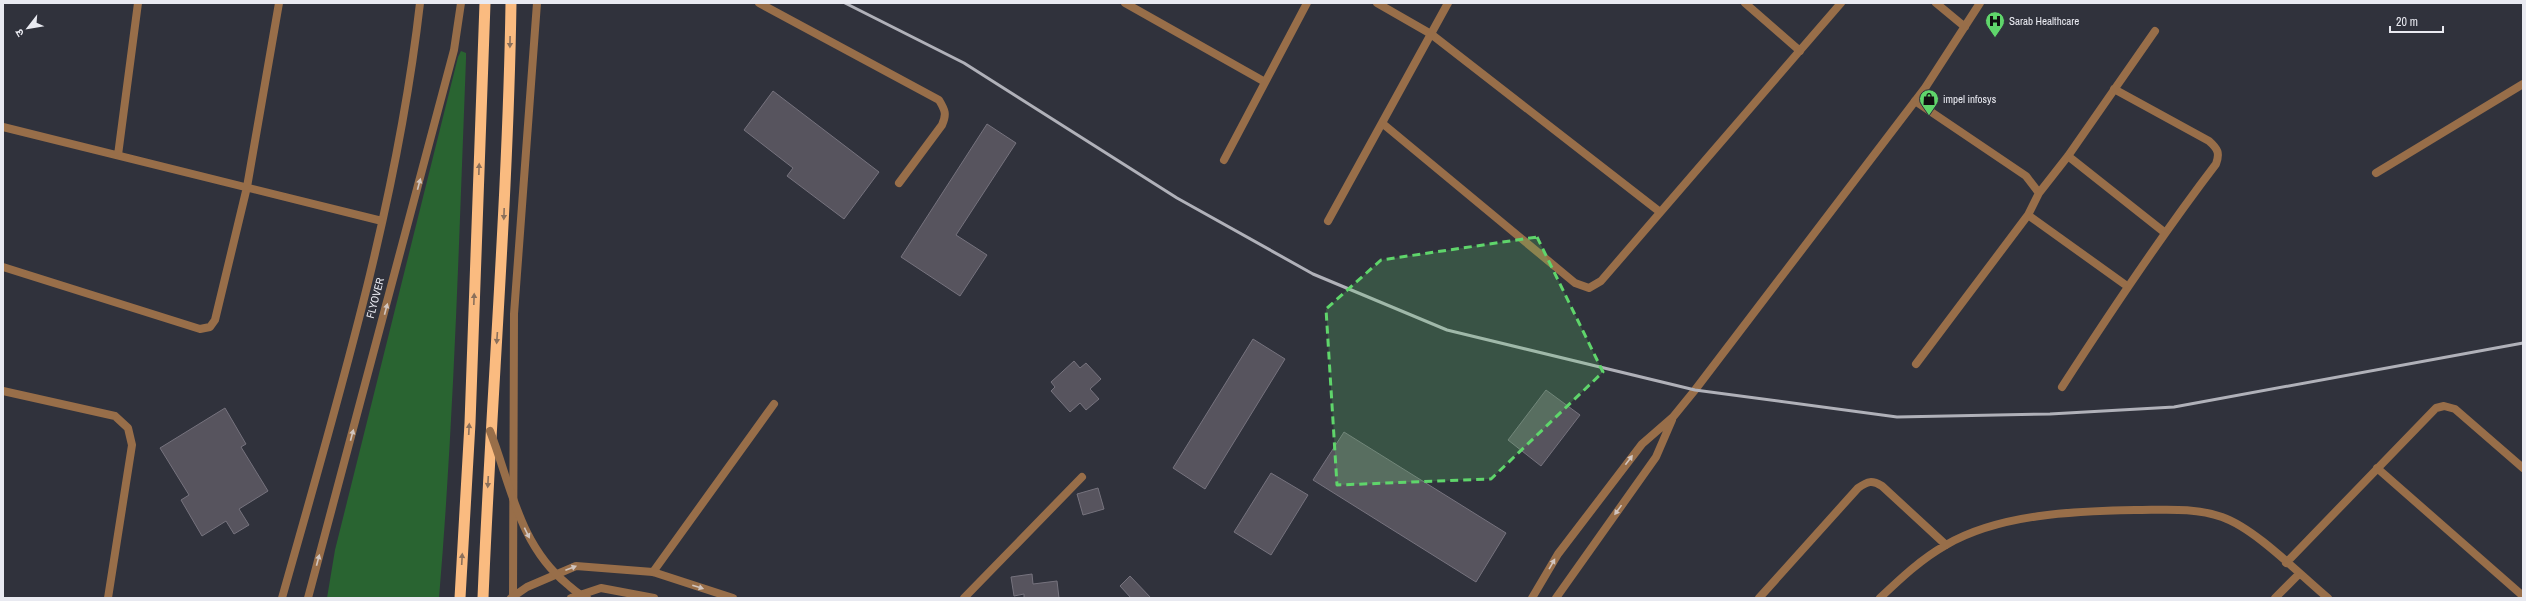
<svg xmlns="http://www.w3.org/2000/svg" width="2526" height="601" font-family="'Archivo Narrow','Noto Sans Devanagari',sans-serif">
	<style>
		.park { fill: #296431 }
		.building { fill: #57545e; stroke: #76737e }
		.lines { fill: none; stroke-linecap: round; stroke-linejoin: round }
		.service { stroke: #986e49; stroke-width: 8 }
		.minor { stroke: #986e49; stroke-width: 8 }
		.tertiary { stroke: #986e49; stroke-width: 8 }
		.trunk { stroke: #fabb80; stroke-width: 11 }
		.rail { stroke: #b0b1b9; stroke-width: 3 }
		.tertiary-bridge { stroke: #986e49; stroke-width: 8 }
		.oneway { fill: #8b705b }
		.oneway2 { fill: #d1c5bf }
		.marked { fill: #5fd56b; fill-opacity: 0.2; stroke: #5fd56b; stroke-width: 3; stroke-dasharray: 8 5; stroke-linejoin: round }
		.labels { text-anchor: middle; stroke-width: 3; stroke-linejoin: round; paint-order: stroke }
		.poi-label { font-size: 11px; fill: #e9eaf1; stroke: #30323c; text-anchor: start }
		.street-label { font-size: 11px; fill: #e9eaf1; stroke: #30323c }
	</style>
	<rect width="100%" height="100%" fill="#30323c"/>
	<path class="park" d="M461 51 466 53V59C459 239 454 419 439 598H327L335 550 458 57Z"/>
	<path class="building" d="M773 91 879 172 844 219 787 176 793 168 744 130Z
		M987 124 1016 143 956 235 987 255 960 296 901 257Z
		M1253 339 1285 359 1205 489 1173 468Z
		M1074 361 1080 368 1086 363 1101 379 1090 389 1099 399 1086 410 1080 403 1070 412 1051 391 1055 387 1051 382Z
		M1546 390 1580 415 1541 466 1508 440Z
		M225 408 246 444 241 447 268 491 239 509 249 525 234 534 226 521 202 536 181 500 189 495 160 448Z
		M1344 432 1506 533 1476 582 1313 480Z
		M1271 473 1308 495 1271 555 1234 532Z
		M1098 488 1104 509 1083 515 1077 494Z
		M1032 574 1033 584 1057 581 1059 598H1024V594L1014 596 1011 577Z
		M1130 576 1151 598H1131L1120 586Z"/>
	<g class="lines">
		<path class="service" d="M759 3 939 100C945 110 947 114 942 125L899 183
			M2376 173 2523 84
			M3 391 115 416 128 428 132 445 108 598
			M653 572 774 404
			M513 597 514 314 537 3
			M964 598 1082 477"/>
		<path class="minor" d="M1125 3 1265 82
			M1377 3 1431 34 1660 212
			M1745 3 1800 51
			M1915 101 2026 176 2039 193 2028 215 1916 364
			M1382 123 1575 283 1589 288 1601 281 1841 3
			M3 127 382 221
			M118 155 138 3
			M2068 156 2164 232
			M1224 160 1307 3
			M2039 193 2068 156 2155 31
			M2028 215 2127 286
			M1328 221 1448 3
			M3 267 200 329 210 327 215 320 247 187 279 3
			M2062 387C2111 311 2161 236 2216 164 2220 153 2218 149 2209 141L2114 89
			M2377 468 2523 596
			M2286 563 2436 408 2444 406 2455 409 2523 468
			M282 598C337 403 397 205 420 3
			M1759 598 1858 488C1868 481 1872 480 1882 486L1946 545
			M1880 598C1900 579 1921 559 1946 545 1999 514 2075 511 2135 510 2164 510 2194 507 2222 517 2256 529 2299 574 2328 598
			M2275 598 2299 574"/>
		<path class="tertiary" d="M1936 3 1965 27
			M308 598 454 50 461 3
			M511 598 527 587 576 566 653 572 733 598
			M571 598 601 588 654 598
			M1532 598 1558 554 1642 444 1673 417 1695 390 1925 88 1980 3
			M1556 598 1656 457 1672 420"/>
		<path class="trunk" d="M460 598 470 423 485 3
			M483 598C491 400 508 202 511 3"/>
		<path class="rail" d="M845 3 964 63 1177 198 1313 274 1447 330 1695 390 1897 417 2050 414 2174 407 2523 343"/>
		<path class="tertiary-bridge" d="M490 431C511 485 519 545 567 584 573 589 579 595 587 598"/>
	</g>
	<defs><path id="oneway-solid" d="M-6-.8H1V-3.2L6.5 0L1 3.2V.8H-6Z"/></defs>
	<g class="oneway">
		<use href="#oneway-solid" transform="translate(510 42) rotate(91)"/>
		<use href="#oneway-solid" transform="translate(479 169) rotate(-88)"/>
		<use href="#oneway-solid" transform="translate(504 214) rotate(92)"/>
		<use href="#oneway-solid" transform="translate(474 299) rotate(-88)"/>
		<use href="#oneway-solid" transform="translate(497 338) rotate(94)"/>
		<use href="#oneway-solid" transform="translate(469 429) rotate(-87)"/>
		<use href="#oneway-solid" transform="translate(488 482) rotate(93)"/>
		<use href="#oneway-solid" transform="translate(462 559) rotate(-87)"/>
	</g>
	<g class="oneway2">
		<use href="#oneway-solid" transform="translate(419 184) rotate(-75)"/>
		<use href="#oneway-solid" transform="translate(386 309) rotate(-75)"/>
		<use href="#oneway-solid" transform="translate(352 435) rotate(-75)"/>
		<use href="#oneway-solid" transform="translate(1629 460) rotate(-53)"/>
		<use href="#oneway-solid" transform="translate(1618 510) rotate(126)"/>
		<use href="#oneway-solid" transform="translate(527 533) rotate(64)"/>
		<use href="#oneway-solid" transform="translate(318 560) rotate(-75)"/>
		<use href="#oneway-solid" transform="translate(1552 564) rotate(-60)"/>
		<use href="#oneway-solid" transform="translate(571 568) rotate(-21)"/>
		<use href="#oneway-solid" transform="translate(698 587) rotate(18)"/>
	</g>
	<path class="marked" d="M1537 237 1603 372 1491 479 1337 485 1326 309 1381 260Z"/>
	<defs>
		<g id="hospital-pin" transform="scale(1)"><path d="M0 17L-7.5 6A9.5 9.5 0 1 1 7.5 6Z" fill="#5fd56b" stroke="#30323c"/><path d="M-5-5h3v3.5h4V-5h3V5h-3V1.5h-4V5h-3Z" fill="#111"/></g>
		<g id="shop-pin" transform="scale(1)"><path d="M0 17L-7.5 6A9.5 9.5 0 1 1 7.5 6Z" fill="#5fd56b" stroke="#30323c"/><path d="M-5-2.5h2.3a2.7 3.5 0 0 1 5.4 0H5L5.5 6h-11ZM-1.5-2.5h3a1.5 2.3 0 0 0-3 0Z" fill="#111"/></g>
	</defs>
	<g fill-rule="evenodd">
		<use href="#hospital-pin" x="1995" y="21"/>
		<use href="#shop-pin" x="1929" y="99"/>
	</g>
	<g class="labels">
		<g class="poi-label">
			<text x="2009" y="25">Sarab Healthcare</text>
			<text x="1943" y="103">impel infosys</text>
		</g>
		<g class="street-label">
			<text transform="translate(375 298) rotate(-75)" y="4">FLYOVER</text>
		</g>
	</g>
	<rect width="2526" height="601" fill="none" stroke="#e9eaf1" stroke-width="8"/>
	<g transform="translate(28 28) rotate(239)" stroke="#30323c" stroke-width="3" paint-order="stroke">
	<path d="M0-3L7 15L0 10L-7 15Z" fill="#e9eaf1"/>
	<text y="-6" font-size="11" font-weight="bold" text-anchor="middle" fill="#e9eaf1">उ</text>
	</g>
	<path d="M2390 26v6h53v-6" fill="none" stroke="#e9eaf1" stroke-width="2"/>
	<text x="2396" y="26" font-size="12" fill="#e9eaf1" stroke="#30323c" stroke-width="3" paint-order="stroke">20 m</text>
</svg>
